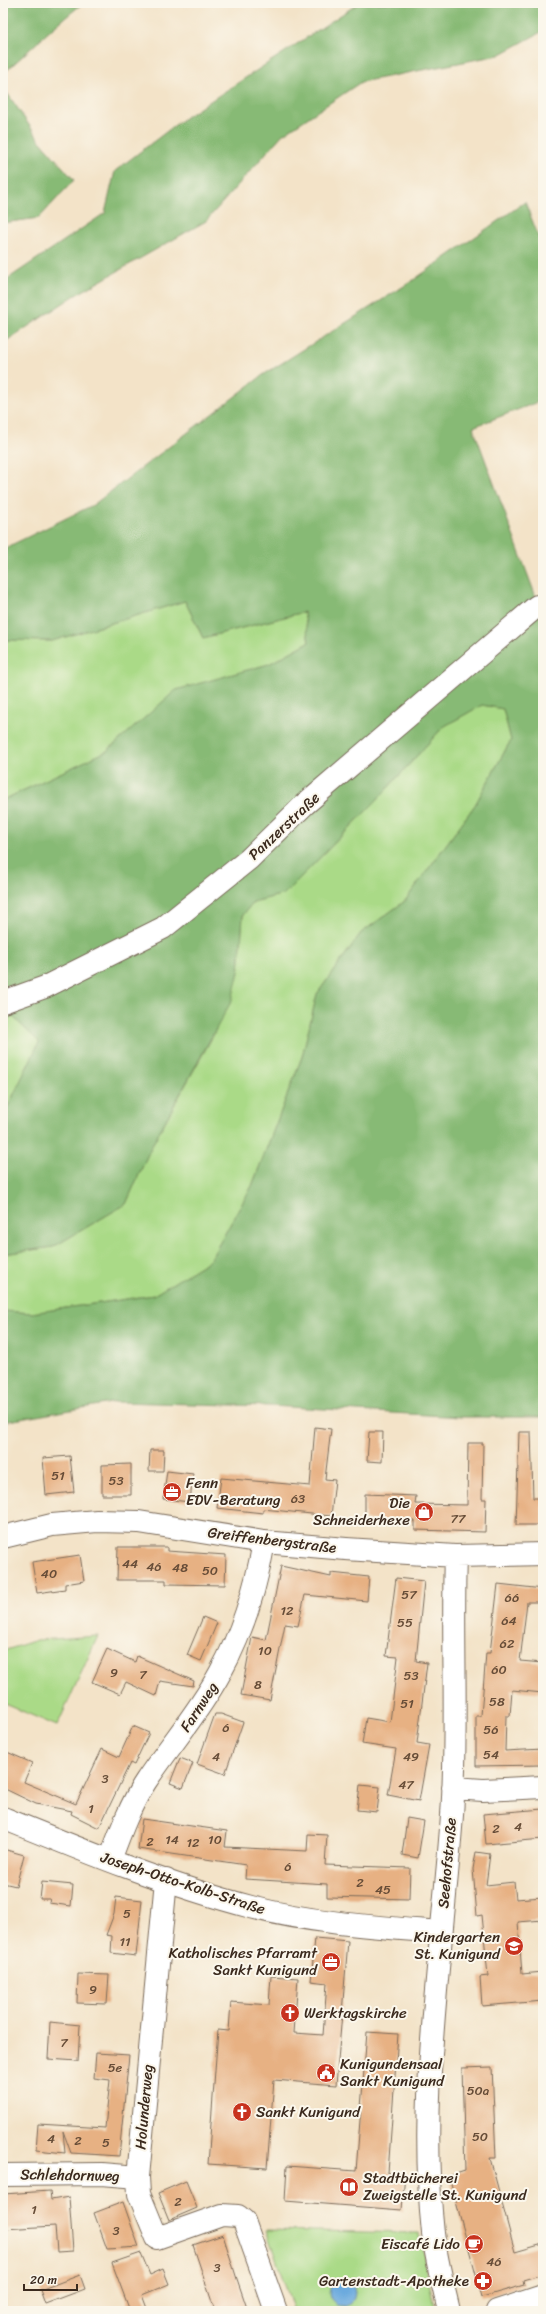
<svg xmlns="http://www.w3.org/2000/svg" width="546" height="2314" font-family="Sriracha,sans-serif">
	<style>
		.green { fill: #aada87; stroke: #728252 }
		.forest { fill: #87ba74; stroke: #617249 }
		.water { fill: #6caade; stroke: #546a7e }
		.building { fill: #e7b183 }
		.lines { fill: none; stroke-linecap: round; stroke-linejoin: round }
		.minor-casing { stroke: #7b6b5a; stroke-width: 24 }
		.minor { stroke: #fff; stroke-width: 22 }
		.labels { text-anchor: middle; stroke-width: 4; stroke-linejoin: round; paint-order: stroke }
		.number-label { font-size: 13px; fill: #664c37 }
		.street-label { font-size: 15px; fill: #3b2a1e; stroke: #fbf7ec }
		.poi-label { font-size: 15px; fill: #3b2a1e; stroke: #fbf7ec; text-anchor: start }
	</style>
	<rect width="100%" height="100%" fill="#fbf7ec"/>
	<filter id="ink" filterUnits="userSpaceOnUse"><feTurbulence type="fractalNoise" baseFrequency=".025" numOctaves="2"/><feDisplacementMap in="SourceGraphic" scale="8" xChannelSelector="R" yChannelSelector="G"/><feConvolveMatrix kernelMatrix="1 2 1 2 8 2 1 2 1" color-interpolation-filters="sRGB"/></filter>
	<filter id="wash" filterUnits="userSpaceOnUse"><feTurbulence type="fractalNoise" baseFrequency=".012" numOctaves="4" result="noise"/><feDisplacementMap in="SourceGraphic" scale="16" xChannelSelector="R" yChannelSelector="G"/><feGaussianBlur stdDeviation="0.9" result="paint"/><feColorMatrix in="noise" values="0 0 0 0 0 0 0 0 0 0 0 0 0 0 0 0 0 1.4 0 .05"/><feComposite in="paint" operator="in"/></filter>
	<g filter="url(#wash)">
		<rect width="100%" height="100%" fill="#f3e3c8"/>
		<path class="green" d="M185 601 203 638 304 612 309 642 269 664 177 690 107 751 3 800V640L52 641Z
			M482 705 503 709 511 740 475 805 405 901 361 933 317 994 302 1057 252 1186 210 1260 154 1295 32 1313 3 1311V1254L53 1247 126 1204 152 1145 213 1036 239 972 243 915 253 902 284 894 376 801 443 727Z
			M12 1016 40 1042 3 1116V1021Z
			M98 1636 57 1726 3 1703V1651L37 1640Z
			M266 2230 419 2233 435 2311H294Z"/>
		<path class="forest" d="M3 3H83L54 27 3 74Z
			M359 3H543V31L499 55 361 82 282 135 206 221 74 296 3 343V282L105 213 115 171 183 119Z
			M3 87 40 141 74 180 39 218 3 223Z
			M525 202 543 248V400L473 427 543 616V1417H461L271 1406 116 1402 3 1422V1311L32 1313 154 1295 210 1260 252 1186 302 1057 317 994 361 933 405 901 475 805 511 740 503 709 482 705 443 727 376 801 284 894 253 902 243 915 239 972 232 1000 152 1145 126 1204 53 1247 3 1254V1117L39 1042 12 1016 3 1021V800L107 751 176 690 269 664 309 642 304 612 203 638 185 601 52 641 3 640V549L93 505 263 375 412 281Z"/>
		<path class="water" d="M329 2293a13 13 0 1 1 26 0a13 13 0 1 1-26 0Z"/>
		<g id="blocks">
			<path class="building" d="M315 1427 331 1429 325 1479 335 1480 331 1516 263 1509V1513L217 1508 221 1478 310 1486Z
				M369 1432H383L382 1462 367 1461Z
				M519 1432H531L533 1498H543V1525H516Z
				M468 1443H483L482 1499H486L485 1532 415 1530V1521L365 1520V1494L416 1496 415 1504 467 1505Z
				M150 1450H164L163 1471H149Z
				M70 1456 74 1492 46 1495 43 1458Z
				M131 1464V1495H102V1465Z
				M167 1471 193 1474 190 1502 163 1499Z
				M118 1547H167V1551L226 1555 225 1585 166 1584V1580H117Z
				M80 1555 84 1581 65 1584V1589L37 1593 32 1562Z
				M281 1566 331 1577V1573L369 1577 367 1601 305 1595 298 1626 285 1624 270 1700 241 1695 252 1637 266 1640Z
				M396 1578 424 1581 416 1661 427 1663 417 1743 429 1745 419 1801 388 1795 396 1749 362 1744 366 1718 390 1722 398 1657 386 1656Z
				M498 1584 543 1589V1602H527L520 1661 543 1663V1693L512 1690 510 1716H506L505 1751 543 1749V1765L476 1766V1716H481L486 1653H490Z
				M203 1617 217 1623 201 1661 187 1655Z
				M107 1649 135 1662 137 1656 194 1681 193 1686 160 1681 156 1696 126 1682 120 1694 92 1682Z
				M215 1714H221L243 1722 225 1774 197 1764Z
				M133 1726 149 1733 134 1765 130 1763 99 1828 71 1814 72 1811 36 1804 3 1788V1763L7 1752 32 1763 24 1782 76 1804 102 1749 119 1757Z
				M180 1758 193 1763 183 1788 170 1783Z
				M360 1785 380 1787 377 1812 357 1810Z
				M543 1809V1839L486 1844 483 1814Z
				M407 1818 424 1821 418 1858 402 1855Z
				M142 1819 227 1831 225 1847 307 1851 308 1834 327 1835 325 1865 410 1868 409 1899 327 1897V1884L245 1879 246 1865 138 1849Z
				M3 1849 24 1855 16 1886 3 1883Z
				M476 1852 490 1854 486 1885 514 1882 516 1899 543 1897V1920L518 1922 522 1974 543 1972V2001L482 2006 480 1977 488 1976 482 1915 477 1916 473 1869Z
				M42 1882 73 1885 71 1906 49 1903 50 1899H40Z
				M116 1897 142 1900 136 1956 111 1953 112 1936 106 1935 114 1914Z
				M315 1938 348 1941 336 2085 274 2080 267 2168 208 2164 218 2030 229 2031 231 2002 269 2005 271 1976 298 1978 294 2033 323 2035 327 1983 311 1981Z
				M78 1974 109 1975 107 2004 77 2003Z
				M50 2022 80 2025 78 2061 48 2059Z
				M367 2032 398 2034 388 2173 405 2174 402 2210 285 2201 287 2166 356 2171Z
				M96 2053 129 2055 119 2156 71 2153 63 2131 65 2153 36 2150 38 2124 105 2128 110 2080 94 2078Z
				M492 2067 496 2158H490L515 2252 543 2244V2274L523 2280 524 2285 482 2297 449 2176 465 2171 462 2068Z
				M186 2181 197 2208 169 2220 158 2193Z
				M50 2191 51 2200 69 2197 73 2251 57 2252 55 2226 3 2229V2194Z
				M123 2202 139 2247 107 2249 94 2213Z
				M223 2235 236 2276 248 2311H215L193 2245Z
				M141 2253 150 2275 163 2269 169 2284 142 2295 148 2311H130L112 2263Z
				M80 2275 85 2289 45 2304 40 2290Z"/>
		</g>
	</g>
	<g filter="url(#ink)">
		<use href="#blocks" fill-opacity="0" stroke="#7b6b5a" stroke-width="1"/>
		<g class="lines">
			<g class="minor-casing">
				<path id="minor" d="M3 1002 45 987 163 928 249 859 305 804 537 606
					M3 1537 52 1525 97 1521 139 1522 264 1542 346 1549 455 1556 543 1554
					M453 1788 483 1790 543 1787
					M3 1818C84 1851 167 1885 251 1907 312 1923 378 1927 440 1932
					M110 1860C120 1833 130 1805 146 1781 170 1745 199 1712 220 1673 243 1632 256 1588 264 1542
					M166 1880 138 2177 139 2194 157 2238 222 2215 238 2216 244 2221 276 2311
					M3 2175 102 2174 138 2177
					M449 2311C443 2285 436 2259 433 2233 418 2093 442 1954 452 1815 458 1728 452 1642 455 1556
					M497 2311 543 2296"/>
			</g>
			<use href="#minor" class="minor"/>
		</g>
	</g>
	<defs>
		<g id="office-disc" transform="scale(1)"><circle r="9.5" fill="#c8321e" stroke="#fbf7ec"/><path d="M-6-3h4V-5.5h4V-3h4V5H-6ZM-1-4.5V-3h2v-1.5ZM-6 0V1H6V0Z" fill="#fff"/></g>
		<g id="shop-disc" transform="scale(1)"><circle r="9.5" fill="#c8321e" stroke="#fbf7ec"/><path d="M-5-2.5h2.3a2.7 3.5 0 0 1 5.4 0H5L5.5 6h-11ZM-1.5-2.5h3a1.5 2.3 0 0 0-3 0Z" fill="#fff"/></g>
		<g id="school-disc" transform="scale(1)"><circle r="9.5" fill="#c8321e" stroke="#fbf7ec"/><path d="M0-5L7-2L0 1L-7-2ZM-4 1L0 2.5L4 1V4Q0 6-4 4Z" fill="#fff"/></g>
		<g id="church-disc" transform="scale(1)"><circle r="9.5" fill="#c8321e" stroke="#fbf7ec"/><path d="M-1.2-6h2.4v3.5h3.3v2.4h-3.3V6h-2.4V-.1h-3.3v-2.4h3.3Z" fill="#fff"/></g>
		<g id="civic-disc" transform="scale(1)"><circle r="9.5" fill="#c8321e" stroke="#fbf7ec"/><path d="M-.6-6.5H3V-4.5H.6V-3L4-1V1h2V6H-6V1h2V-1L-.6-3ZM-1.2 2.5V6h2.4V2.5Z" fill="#fff"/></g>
		<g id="library-disc" transform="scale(1)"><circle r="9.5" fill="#c8321e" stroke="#fbf7ec"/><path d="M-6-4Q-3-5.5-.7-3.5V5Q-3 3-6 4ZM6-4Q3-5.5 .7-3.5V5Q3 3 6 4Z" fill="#fff"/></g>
		<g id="cafe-disc" transform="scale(1)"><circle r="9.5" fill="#c8321e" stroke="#fbf7ec"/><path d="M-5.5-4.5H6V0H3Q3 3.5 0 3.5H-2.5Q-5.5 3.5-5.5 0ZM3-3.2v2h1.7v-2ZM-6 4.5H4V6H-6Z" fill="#fff"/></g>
		<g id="pharmacy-disc" transform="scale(1)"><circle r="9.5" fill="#c8321e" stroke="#fbf7ec"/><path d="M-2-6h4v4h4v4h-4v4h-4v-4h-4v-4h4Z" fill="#fff"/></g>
	</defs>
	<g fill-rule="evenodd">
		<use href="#office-disc" x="172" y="1492"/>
		<use href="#shop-disc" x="424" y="1512"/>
		<use href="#school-disc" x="514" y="1946"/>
		<use href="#office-disc" x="331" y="1962"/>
		<use href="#church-disc" x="290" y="2013"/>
		<use href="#civic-disc" x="326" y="2073"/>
		<use href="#church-disc" x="242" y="2112"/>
		<use href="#library-disc" x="349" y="2187"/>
		<use href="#cafe-disc" x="474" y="2244"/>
		<use href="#pharmacy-disc" x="483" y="2281"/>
	</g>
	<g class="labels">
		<g class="number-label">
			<text x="58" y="1480">51</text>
			<text x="116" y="1485">53</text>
			<text x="298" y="1503">63</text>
			<text x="458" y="1523">77</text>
			<text x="130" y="1568">44</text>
			<text x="154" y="1571">46</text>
			<text x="180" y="1572">48</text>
			<text x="210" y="1575">50</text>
			<text x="49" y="1578">40</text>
			<text x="409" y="1599">57</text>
			<text x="512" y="1602">66</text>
			<text x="287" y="1615">12</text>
			<text x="509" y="1625">64</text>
			<text x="405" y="1627">55</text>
			<text x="507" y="1648">62</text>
			<text x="265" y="1655">10</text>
			<text x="499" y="1674">60</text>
			<text x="114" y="1677">9</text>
			<text x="143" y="1679">7</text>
			<text x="411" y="1680">53</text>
			<text x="258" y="1689">8</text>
			<text x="497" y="1706">58</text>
			<text x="407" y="1708">51</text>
			<text x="226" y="1732">6</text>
			<text x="491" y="1734">56</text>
			<text x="491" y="1759">54</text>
			<text x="216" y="1761">4</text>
			<text x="411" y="1761">49</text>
			<text x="105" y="1783">3</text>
			<text x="406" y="1789">47</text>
			<text x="91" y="1813">1</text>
			<text x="518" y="1831">4</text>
			<text x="496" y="1833">2</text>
			<text x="172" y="1844">14</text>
			<text x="215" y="1844">10</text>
			<text x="150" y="1846">2</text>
			<text x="193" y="1847">12</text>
			<text x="288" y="1871">6</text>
			<text x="360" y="1887">2</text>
			<text x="383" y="1894">45</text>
			<text x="127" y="1918">5</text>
			<text x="125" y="1946">11</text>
			<text x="93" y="1994">9</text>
			<text x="64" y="2047">7</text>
			<text x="115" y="2072">5e</text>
			<text x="478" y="2095">50a</text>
			<text x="480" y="2141">50</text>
			<text x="51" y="2143">4</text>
			<text x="78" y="2145">2</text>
			<text x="106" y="2147">5</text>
			<text x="178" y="2206">2</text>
			<text x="34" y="2214">1</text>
			<text x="116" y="2235">3</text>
			<text x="494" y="2266">46</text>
			<text x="217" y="2272">3</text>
		</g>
		<g class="street-label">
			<text transform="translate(284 826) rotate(-43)" y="5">Panzerstraße</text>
			<text transform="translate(272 1540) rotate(7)" y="5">Greiffenbergstraße</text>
			<text transform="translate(199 1707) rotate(-57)" y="5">Farnweg</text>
			<text transform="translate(447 1863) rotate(-85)" y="5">Seehofstraße</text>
			<text transform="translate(183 1883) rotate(18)" y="5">Joseph-Otto-Kolb-Straße</text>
			<text transform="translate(144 2107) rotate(-85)" y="5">Holunderweg</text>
			<text transform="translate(70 2175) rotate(1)" y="5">Schlehdornweg</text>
		</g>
		<g class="poi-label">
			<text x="186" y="1488">Fenn<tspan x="186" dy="17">EDV-Beratung</tspan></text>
			<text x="410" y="1508" text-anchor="end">Die<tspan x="410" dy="17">Schneiderhexe</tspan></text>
			<text x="500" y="1942" text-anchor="end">Kindergarten<tspan x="500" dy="17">St. Kunigund</tspan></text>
			<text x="317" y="1958" text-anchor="end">Katholisches Pfarramt<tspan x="317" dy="17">Sankt Kunigund</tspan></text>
			<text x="304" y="2018">Werktagskirche</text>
			<text x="340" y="2069">Kunigundensaal<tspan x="340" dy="17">Sankt Kunigund</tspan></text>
			<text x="256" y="2117">Sankt Kunigund</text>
			<text x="363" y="2183">Stadtbücherei<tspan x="363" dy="17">Zweigstelle St. Kunigund</tspan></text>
			<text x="460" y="2249" text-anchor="end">Eiscafé Lido</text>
			<text x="469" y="2286" text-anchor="end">Gartenstadt-Apotheke</text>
		</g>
	</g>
	<rect width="546" height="2314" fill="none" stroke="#fbf7ec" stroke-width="16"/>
	<path d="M24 2284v6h53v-6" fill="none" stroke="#3b2a1e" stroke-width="2"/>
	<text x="30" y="2284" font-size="12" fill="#3b2a1e" stroke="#fbf7ec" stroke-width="3" paint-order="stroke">20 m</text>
</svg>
